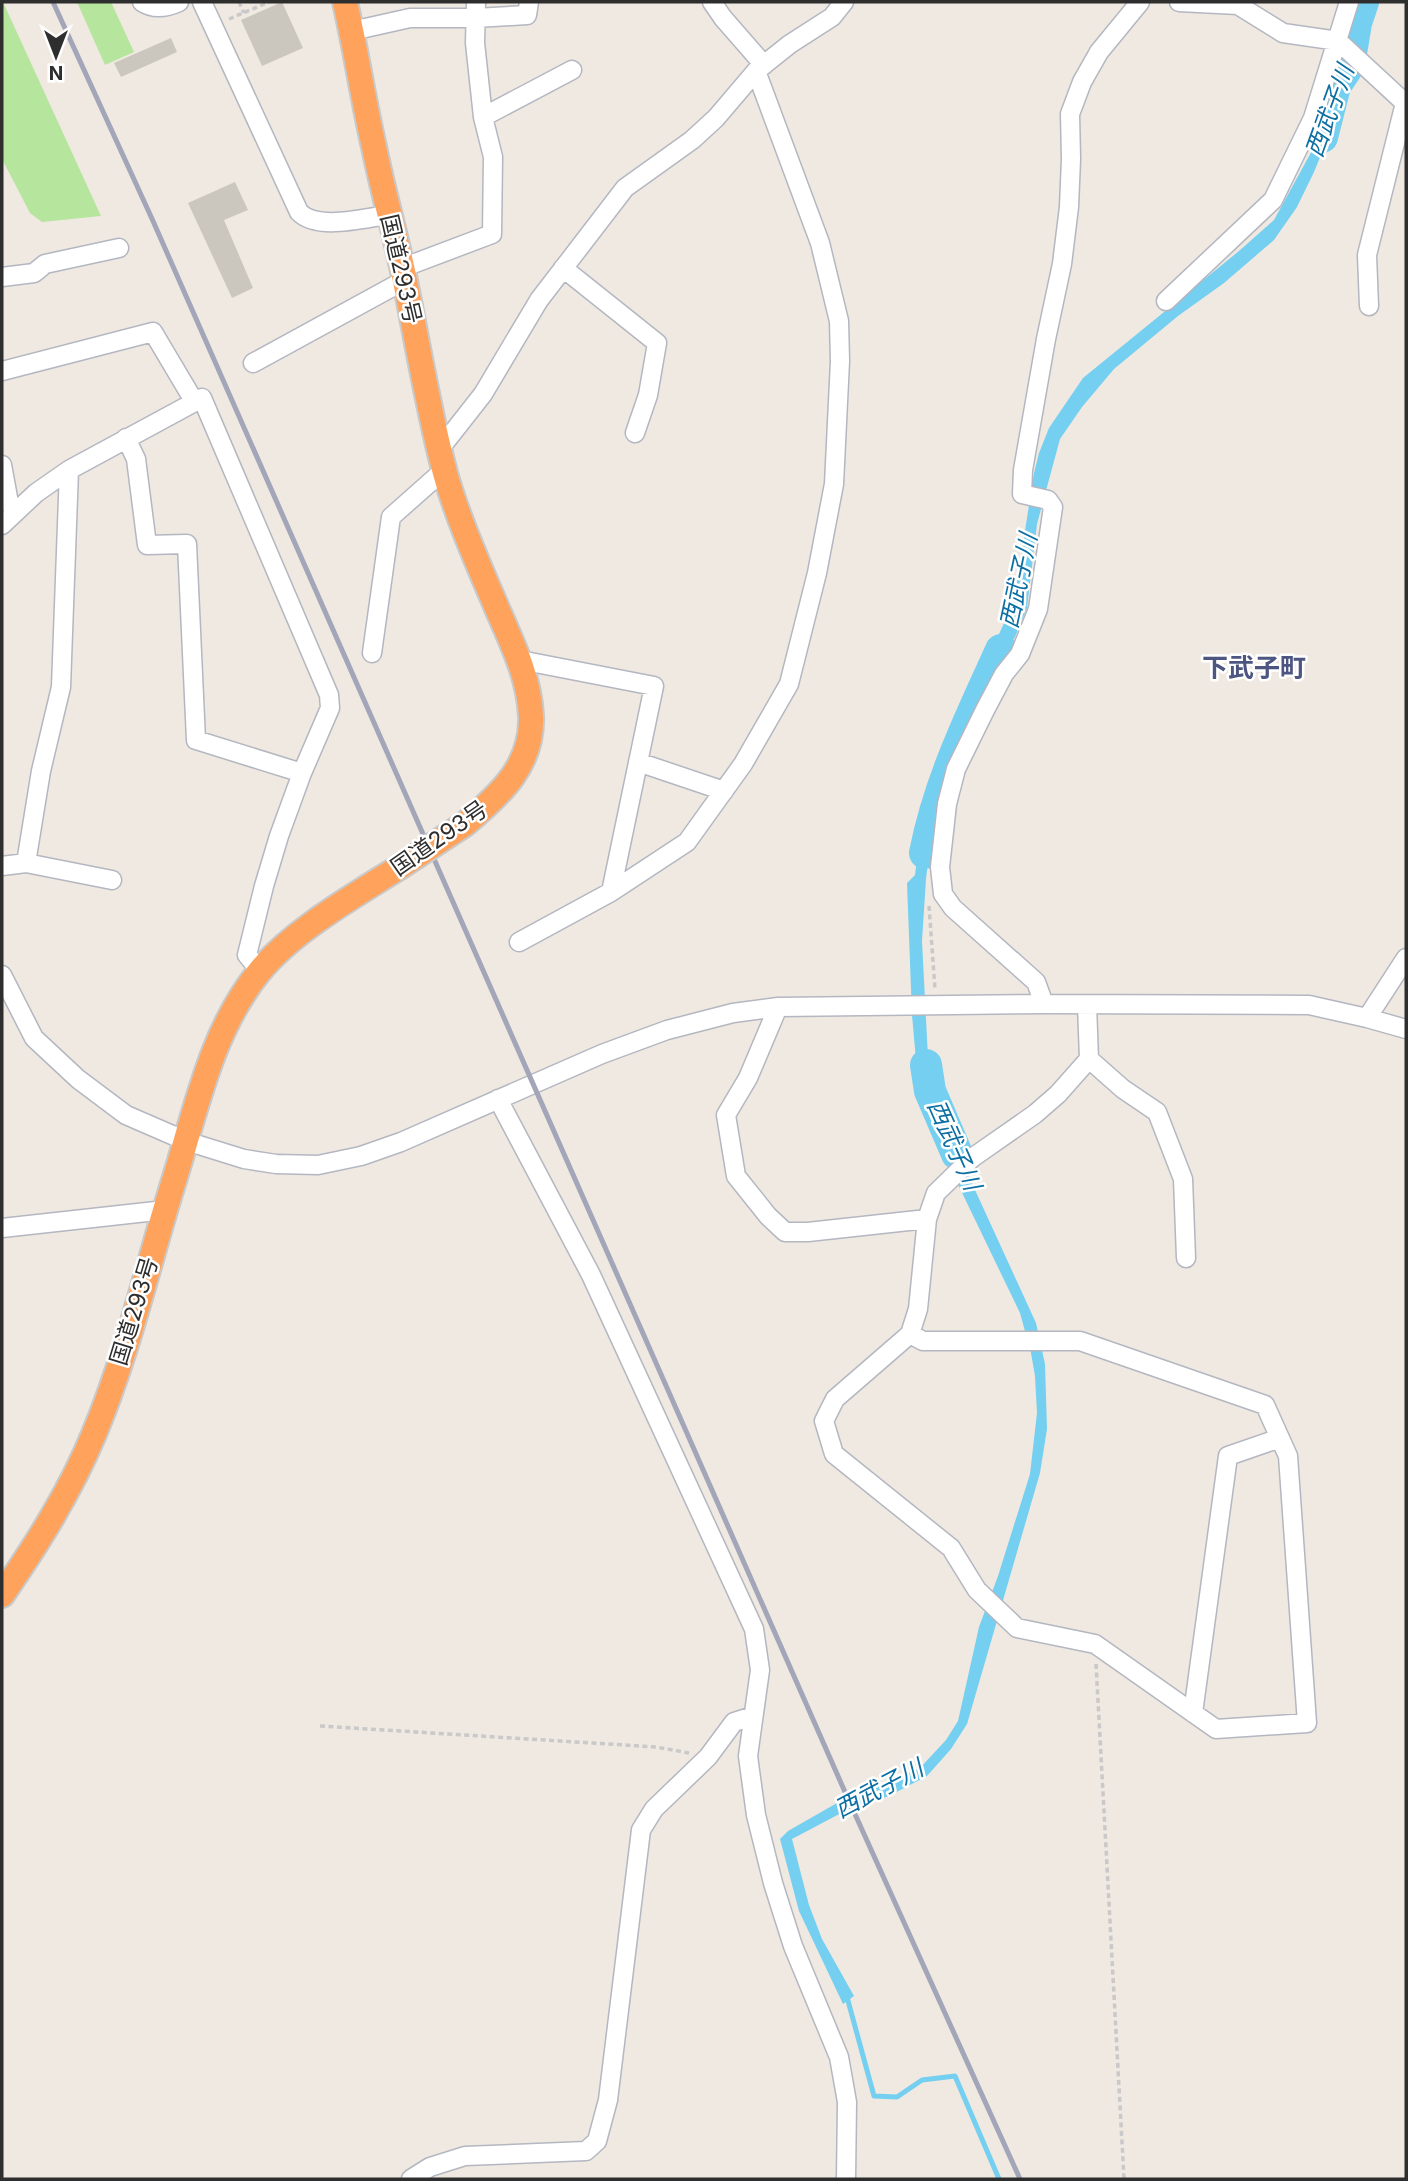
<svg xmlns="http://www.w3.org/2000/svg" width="1408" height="2181" font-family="Inter,'Noto Sans JP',sans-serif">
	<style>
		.green { fill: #b6e59e }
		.water { fill: #75cff0 }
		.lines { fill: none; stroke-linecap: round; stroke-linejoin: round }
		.stream { stroke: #75cff0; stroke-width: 5 }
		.river { stroke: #75cff0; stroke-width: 32 }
		.building { fill: #cbc7bf }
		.minor-casing { stroke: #b4b7c1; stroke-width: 21 }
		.highway-casing { stroke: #c9c9c9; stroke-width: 28 }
		.path { stroke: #c9c9c9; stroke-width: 3.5; stroke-dasharray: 5 3.5; stroke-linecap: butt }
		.minor { stroke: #fff; stroke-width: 18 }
		.highway { stroke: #ffa35c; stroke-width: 24 }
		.rail { stroke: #a3a6b8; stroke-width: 5 }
		.highway-bridge-casing { stroke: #c9c9c9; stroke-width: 28; stroke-linecap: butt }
		.highway-bridge { stroke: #ffa35c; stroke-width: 24 }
		.labels { text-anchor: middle; stroke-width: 5; stroke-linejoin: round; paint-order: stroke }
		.street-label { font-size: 23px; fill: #2e2e2e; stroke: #fff }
		.water-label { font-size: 24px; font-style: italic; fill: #0d6fa3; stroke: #fff }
		.quarter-label { font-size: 26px; font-weight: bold; fill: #4d5680; stroke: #fff }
	</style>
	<rect width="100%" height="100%" fill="#efe9e1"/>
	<path class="green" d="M2 2H3L101 216 42 222 30 213 2 159Z
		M77 2H111L134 52 105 65Z"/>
	<path class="water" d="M1360 2H1374L1350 84 1314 172 1297 207 1274 240 1224 283 1178 316 1114 369 1082 407 1060 439 1037 524 1027 608 1015 637 974 705 955 741 935 803 926 879 922 941 928 1058 937 1107 1036 1323 1045 1364 1047 1429 1040 1473 967 1724 951 1749 927 1776 889 1796 845 1811 792 1839 809 1905 822 1939 854 1996 843 2004 799 1911 780 1839 788 1831 844 1799 872 1786 885 1784 920 1768 946 1740 958 1721 979 1627 998 1576 1030 1474 1037 1413 1035 1376 1031 1353 1020 1313 940 1147 917 1071 912 1015 907 883 915 875 922 819 939 754 956 714 976 685 1014 601 1034 473 1039 453 1049 428 1083 378 1239 251 1274 220 1314 147 1344 65Z"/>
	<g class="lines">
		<path class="stream" d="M847 1997 874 2096 897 2097 922 2080 955 2076 999 2179"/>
		<path class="river" d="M1322 137 1335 86 1349 65 1356 23 1363 2
			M925 853C939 781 971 716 1001 650
			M926 1065 930 1091 957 1154"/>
	</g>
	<path class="building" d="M282 2 303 48 262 66 241 20Z
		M171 38 177 52 121 77 114 63Z
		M235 182 248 210 224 220 253 288 232 298 188 203Z"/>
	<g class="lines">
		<g class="minor-casing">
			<path id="minor" d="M142 2C154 10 166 8 179 2
				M202 2 299 212C317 231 364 218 388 215
				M712 2 723 18 764 65
				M1179 2 1238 5 1283 33 1338 41 1406 104
				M352 31 410 18H476L527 15 529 2
				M483 117 572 70
				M402 268 492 234 493 157 483 117 475 43 476 2
				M563 268 657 343 648 395 635 433
				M2 277 34 273 45 264 119 248
				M1166 301 1273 200 1313 118 1349 2
				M1369 306 1367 255 1405 103
				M253 363 405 280
				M2 371 153 332 194 401
				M126 438 136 459 147 545 187 544 196 740 302 773
				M439 450 483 394 539 300 625 188 692 140 716 118 756 71 790 44 832 17 844 2
				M2 465 9 503
				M2 525 36 493 69 470 202 398 329 695 330 708 302 773 279 836 264 886 247 955 260 971
				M372 653 391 517 444 470
				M520 660 654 686 611 892
				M638 762 724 791
				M26 863 112 880
				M2 866 26 863 41 771 61 687 69 470
				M519 942 611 892 687 842 743 764 789 684 817 573 834 484 840 361 839 321 820 243 756 71
				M2 975 34 1038 78 1079 126 1115 186 1141 244 1159 276 1164 318 1165 361 1156 401 1142 602 1054 667 1030 733 1013 778 1007 1044 1004 1309 1005 1367 1018 1406 1029
				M1044 1004 1036 982 953 908 943 894 940 867 947 804 956 769 985 710 1004 674 1020 654 1038 609 1053 507 1048 500 1022 494 1023 470 1046 339 1062 264 1069 207 1071 159 1070 114 1082 82 1099 52 1140 2
				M778 1007 748 1078 726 1115 736 1176 768 1216 785 1232H808L927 1219
				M1367 1018 1406 958
				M1089 1059 1123 1089 1157 1112 1183 1179 1186 1258
				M498 1099 591 1275 754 1629 760 1670 748 1756 756 1815 773 1883 793 1946 839 2057 847 2102 846 2179
				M2 1228 165 1210
				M910 1334 923 1341H1080L1265 1405 1288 1456 1307 1723 1216 1729 1095 1644 1017 1628 977 1590 951 1548 834 1454 824 1421 835 1399Z
				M910 1334 918 1309 927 1219 936 1193 972 1158 1035 1114 1058 1094 1089 1059 1087 1005
				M1193 1713 1228 1456 1280 1438
				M411 2179 430 2167 465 2156 586 2151 597 2141 608 2100 641 1830 654 1809 708 1757 734 1722 753 1716"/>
		</g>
		<g class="highway-casing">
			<path id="highway" d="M345 2C356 50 363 99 374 147 383 192 396 236 405 281 418 345 428 409 445 473 457 516 478 564 496 606 512 643 529 676 531 716 533 765 500 795 465 824
				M2 1595C37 1544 70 1492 94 1434 127 1355 147 1269 172 1187 195 1115 210 1032 259 972 292 931 354 896 398 868"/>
		</g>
		<path class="path" d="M239 2 244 13
			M229 19 269 2
			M929 906 935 989
			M1096 1664 1124 2179
			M320 1726 656 1747 689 1753"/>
		<use href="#minor" class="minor"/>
		<use href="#highway" class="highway"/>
		<path class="rail" d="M53 2 153 221 845 1792 1020 2179"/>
		<g class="highway-bridge-casing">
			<path id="highway-bridge" d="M398 868 465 824"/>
		</g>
		<use href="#highway-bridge" class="highway-bridge"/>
	</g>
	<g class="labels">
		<g class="street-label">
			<text transform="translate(401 269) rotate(77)" y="8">国道293号</text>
			<text transform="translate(439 838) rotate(-35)" y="8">国道293号</text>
			<text transform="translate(134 1311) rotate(-73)" y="8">国道293号</text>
		</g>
		<g class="water-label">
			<text transform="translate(1330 111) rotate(-70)" y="8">西武子川</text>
			<text transform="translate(1019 581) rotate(-78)" y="8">西武子川</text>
			<text transform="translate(954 1145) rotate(66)" y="8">西武子川</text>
			<text transform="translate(879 1789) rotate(-28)" y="8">西武子川</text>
		</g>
		<g class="quarter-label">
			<text x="1254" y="677">下武子町</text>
		</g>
	</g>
	<rect width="1408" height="2181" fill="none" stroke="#2e2e2e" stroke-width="7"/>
	<g transform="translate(56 56) rotate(180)" stroke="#ffffff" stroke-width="5" paint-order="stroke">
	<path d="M0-5L12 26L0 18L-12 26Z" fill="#2e2e2e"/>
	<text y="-10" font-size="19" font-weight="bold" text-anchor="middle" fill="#2e2e2e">N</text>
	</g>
</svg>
